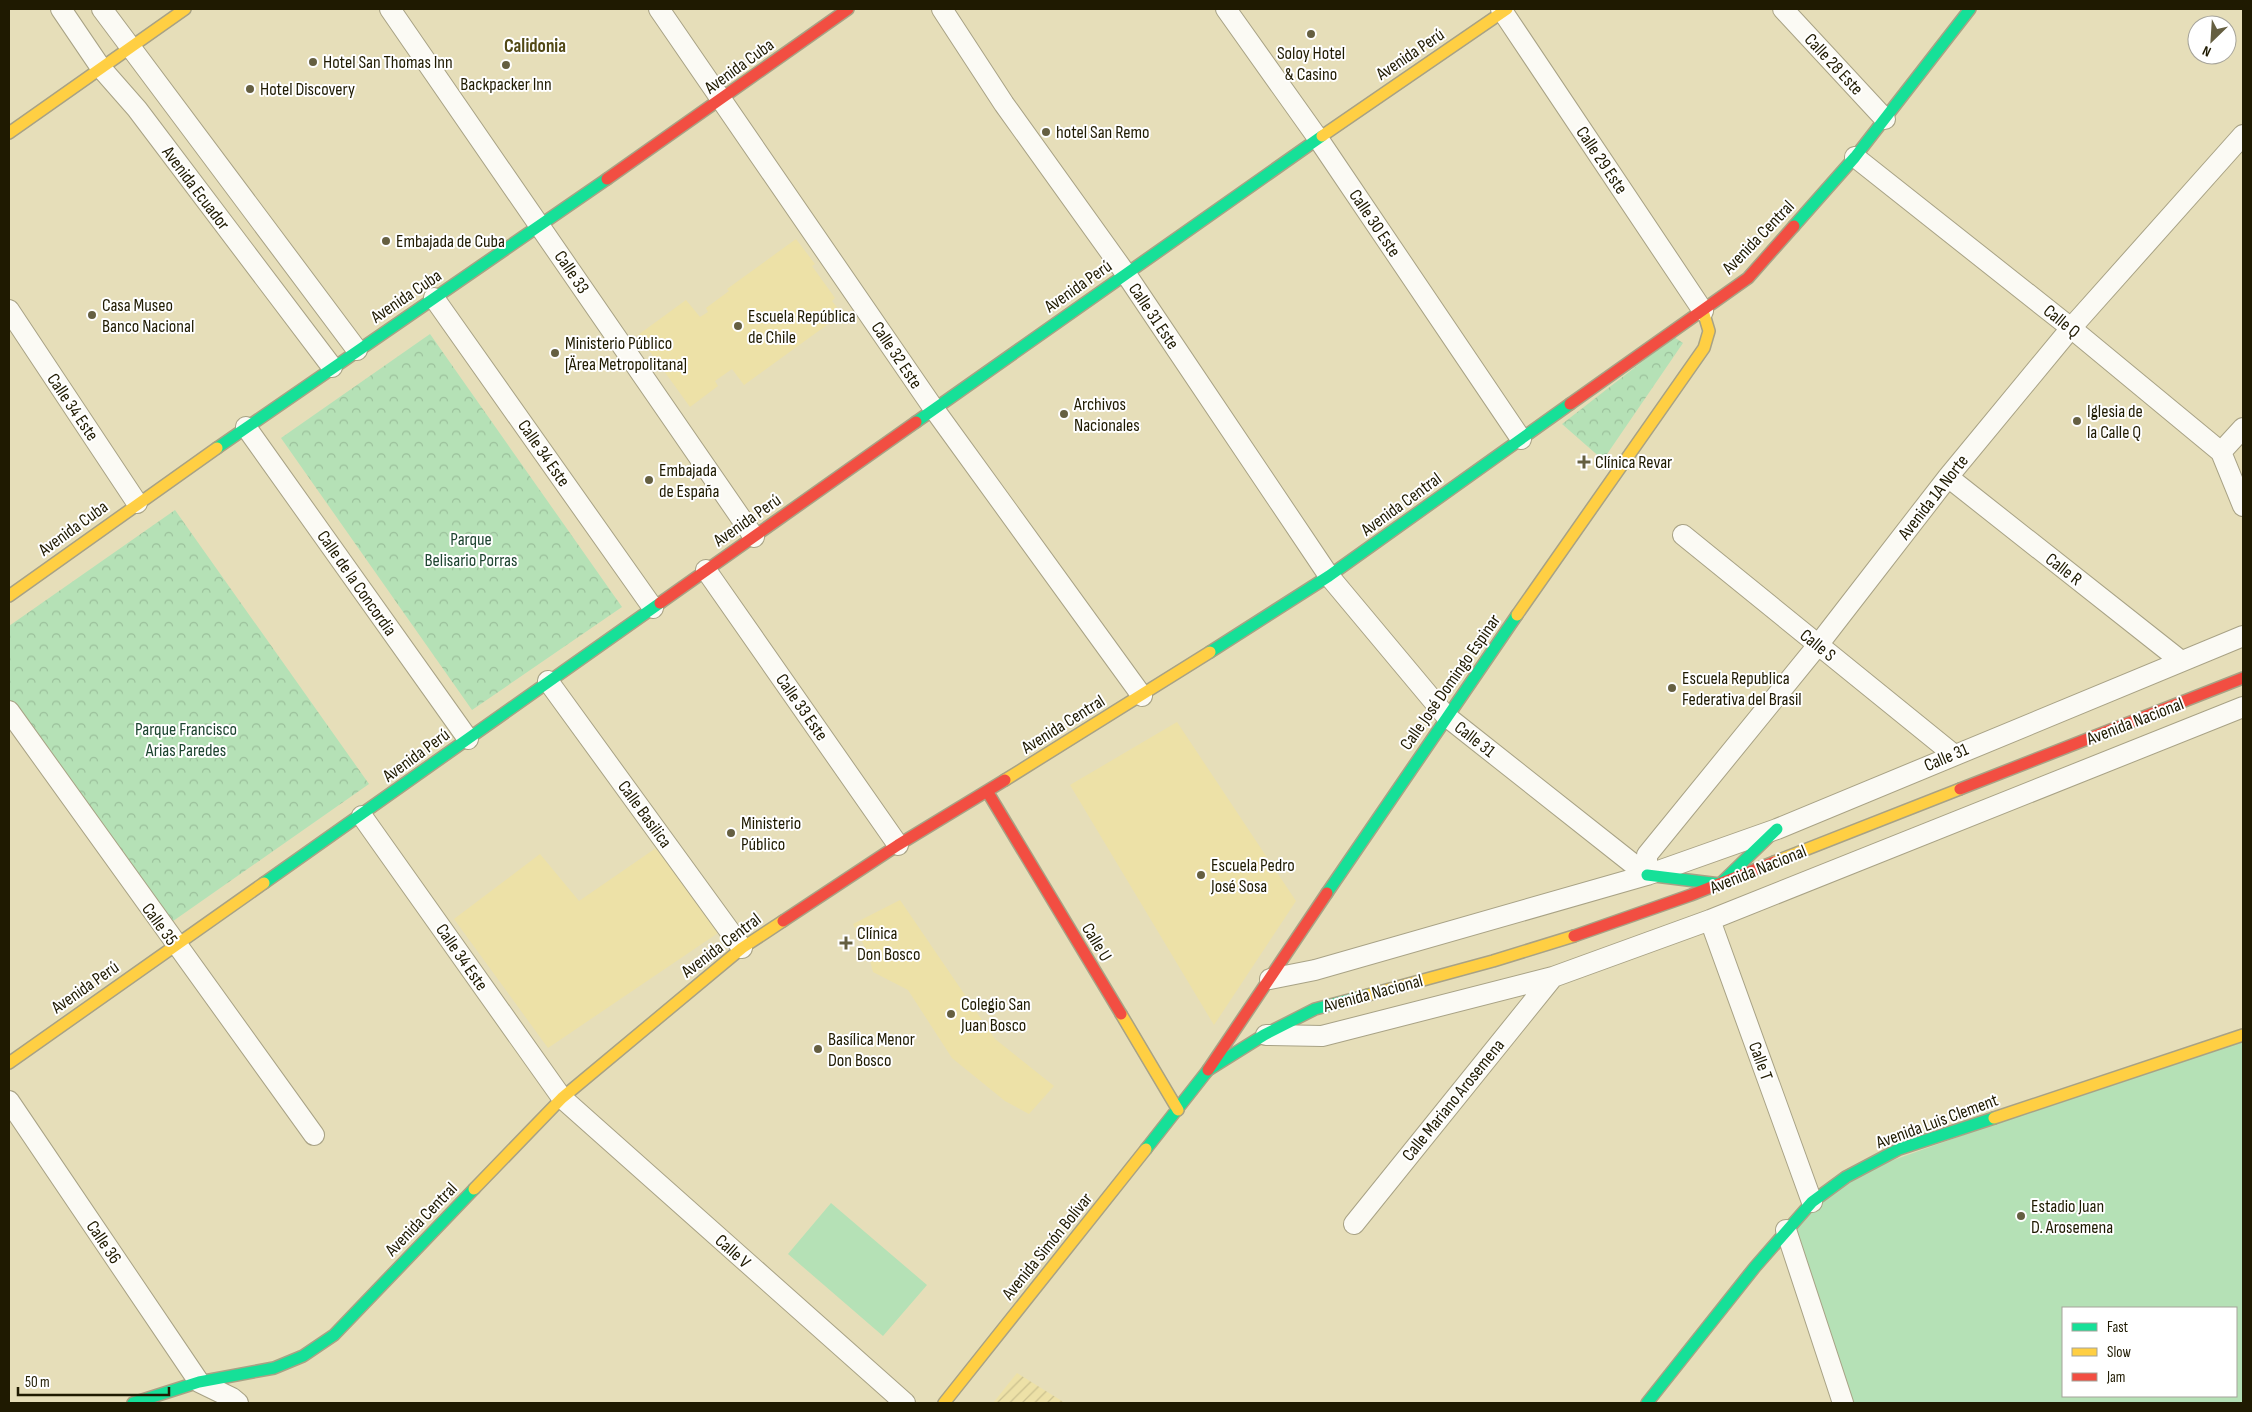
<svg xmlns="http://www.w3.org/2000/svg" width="2252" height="1412" font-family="'Sofia Sans Condensed',sans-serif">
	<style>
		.built { fill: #ede1a7 }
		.industrial { fill: url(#industrial-furrows) }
		.park { fill: url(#park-crowns) }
		.pitch { fill: #b5e1b6; fill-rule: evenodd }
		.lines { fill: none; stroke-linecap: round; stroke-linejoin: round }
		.street-casing { stroke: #a8a285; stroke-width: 22 }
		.fast-casing { stroke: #a8a285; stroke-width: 14 }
		.slow-casing { stroke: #a8a285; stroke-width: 14 }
		.jam-casing { stroke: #a8a285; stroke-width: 14 }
		.street { stroke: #fbfaf4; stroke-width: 20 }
		.fast { stroke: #16e098; stroke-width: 11 }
		.slow { stroke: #ffcf43; stroke-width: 11 }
		.jam { stroke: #f24e42; stroke-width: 11 }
		.poi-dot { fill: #655f41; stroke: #fff; stroke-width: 2 }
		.labels { text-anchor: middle; stroke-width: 4; stroke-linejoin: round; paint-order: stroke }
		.poi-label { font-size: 18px; fill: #1f1a01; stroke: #fff; text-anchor: start }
		.street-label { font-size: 18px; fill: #1f1a01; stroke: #fff }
		.park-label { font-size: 18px; fill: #1d4430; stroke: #fff }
		.neighbourhood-label { font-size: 19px; font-weight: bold; fill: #524916; stroke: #fff }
	</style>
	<defs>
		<pattern id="industrial-furrows" width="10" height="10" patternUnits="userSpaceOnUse" patternTransform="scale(1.25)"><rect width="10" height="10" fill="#ede1a7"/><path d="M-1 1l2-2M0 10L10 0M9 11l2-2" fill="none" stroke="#cbc08e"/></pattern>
		<pattern id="park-crowns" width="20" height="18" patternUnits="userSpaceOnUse" patternTransform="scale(1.25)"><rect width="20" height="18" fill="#b5e1b6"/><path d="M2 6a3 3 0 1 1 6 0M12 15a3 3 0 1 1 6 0" fill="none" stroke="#9bc09b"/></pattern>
	</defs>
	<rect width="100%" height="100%" fill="#e6deb9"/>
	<path class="built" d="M796 239 815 264 812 266 835 298 832 301 842 314 744 385 732 369 715 381 718 386 690 407 638 335 686 300 700 317 708 312 706 308 729 291 727 289Z
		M1177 722 1296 901 1214 1025 1070 785Z
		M656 848 718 933 548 1048 454 919 540 854 579 901Z
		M900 900 995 1039 1054 1086 1029 1114 1005 1101 952 1058 908 990 873 972 868 953 853 924Z"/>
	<path class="industrial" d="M1017 1373 1065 1403H993Z"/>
	<path class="park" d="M430 334 622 607 472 710 281 438Z
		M1674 337 1683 343 1603 460 1562 424Z
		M175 510 369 784 166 926 9 703V626Z"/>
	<path class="pitch" d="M2243 1035V1403H1843L1786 1230 1846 1177ZM2063 1308H2236V1396H2063Z
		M831 1203 927 1285 883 1336 788 1254Z"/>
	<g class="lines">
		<g class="street-casing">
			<path id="street" d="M61 9 101 68 137 109 332 367
				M102 9 357 350
				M390 9 754 537
				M659 9 934 409 1142 696
				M942 9 1004 104 1126 274 1329 576 1446 716 1647 875
				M1226 9 1317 137 1521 439
				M1501 9 1703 311
				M1783 9 1885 119
				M1855 157 2071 328 2221 452 2243 506
				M434 298 653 608
				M9 310 137 503
				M246 427 468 739
				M2221 452 2243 428
				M1948 477 2181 661
				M1683 535 1953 754
				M706 570 898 845
				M548 681 742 948
				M9 711 314 1135
				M362 816 562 1098 905 1403
				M1647 875V855L1818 645 1948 477 2071 328 2243 135
				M1710 920 1812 1202
				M1270 979 1315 970 1647 875 1777 829 2243 636
				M1266 1035 1322 1036 1553 977 1710 920 2243 707
				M9 1101 199 1382 232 1398 238 1403
				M1354 1224 1553 977
				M1786 1230 1843 1403"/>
		</g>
		<g class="fast-casing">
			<path id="fast" d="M1794 226 1855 157 1970 9
				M916 422 1322 136
				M217 448 607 179
				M1210 652 1329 576 1570 404
				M1647 875 1720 884 1777 829
				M264 883 660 603
				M1327 893 1517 615
				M1146 1149 1208 1070 1264 1035 1315 1009 1368 995
				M133 1403 199 1382 274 1368 303 1356 334 1335 474 1189
				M1647 1403 1755 1267 1812 1202 1846 1177 1899 1149 1994 1118"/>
		</g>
		<g class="slow-casing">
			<path id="slow" d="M9 133 185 9
				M1322 136 1507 9
				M9 596 217 448
				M1517 615 1704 348 1709 331 1703 311
				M1005 780 1210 652
				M1774 862 1960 789
				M1368 995 1493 961 1574 936
				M1121 1014 1178 1110
				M9 1063 264 883
				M1994 1118 2243 1035
				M474 1189 562 1098 742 948 783 921
				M944 1403 1146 1149"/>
		</g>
		<g class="jam-casing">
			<path id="jam" d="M607 179 848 9
				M1570 404 1748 278 1794 226
				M660 603 916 422
				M1960 789 2243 678
				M987 791 1121 1014
				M783 921 898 845 1005 780
				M1574 936 1691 895 1774 862
				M1208 1070 1327 893"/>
		</g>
		<use href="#street" class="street"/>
		<use href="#fast" class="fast"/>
		<use href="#slow" class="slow"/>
		<use href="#jam" class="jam"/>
	</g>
	<g class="poi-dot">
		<circle cx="1311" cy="34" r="5"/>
		<circle cx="313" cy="62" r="5"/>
		<circle cx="506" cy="65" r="5"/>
		<circle cx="250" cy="89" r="5"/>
		<circle cx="1046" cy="132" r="5"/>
		<circle cx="386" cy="241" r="5"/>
		<circle cx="92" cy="315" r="5"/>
		<circle cx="738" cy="326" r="5"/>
		<circle cx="555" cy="353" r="5"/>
		<circle cx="1064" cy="414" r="5"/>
		<circle cx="2077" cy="421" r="5"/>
		<path d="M1581.5 454.5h5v5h5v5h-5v5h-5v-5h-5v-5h5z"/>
		<circle cx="649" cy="480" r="5"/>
		<circle cx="1672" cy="688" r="5"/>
		<circle cx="731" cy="833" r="5"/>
		<circle cx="1201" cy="875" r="5"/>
		<path d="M843.5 935.5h5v5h5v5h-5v5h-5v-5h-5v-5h5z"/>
		<circle cx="951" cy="1014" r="5"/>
		<circle cx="818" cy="1049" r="5"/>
		<circle cx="2021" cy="1216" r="5"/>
	</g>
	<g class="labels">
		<g class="poi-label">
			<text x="1311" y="59" text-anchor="middle">Soloy Hotel<tspan x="1311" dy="21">&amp; Casino</tspan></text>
			<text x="323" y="68">Hotel San Thomas Inn</text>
			<text x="506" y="90" text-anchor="middle">Backpacker Inn</text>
			<text x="260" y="95">Hotel Discovery</text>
			<text x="1056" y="138">hotel San Remo</text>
			<text x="396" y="247">Embajada de Cuba</text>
			<text x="102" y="311">Casa Museo<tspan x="102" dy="21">Banco Nacional</tspan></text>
			<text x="748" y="322">Escuela República<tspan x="748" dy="21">de Chile</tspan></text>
			<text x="565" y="349">Ministerio Público<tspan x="565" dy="21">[Ärea Metropolitana]</tspan></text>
			<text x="1074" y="410">Archivos<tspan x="1074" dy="21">Nacionales</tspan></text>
			<text x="2087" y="417">Iglesia de<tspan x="2087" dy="21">la Calle Q</tspan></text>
			<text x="1595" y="468">Clínica Revar</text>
			<text x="659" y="476">Embajada<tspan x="659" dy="21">de España</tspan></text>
			<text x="1682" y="684">Escuela Republica<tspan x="1682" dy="21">Federativa del Brasil</tspan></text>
			<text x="741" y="829">Ministerio<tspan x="741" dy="21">Público</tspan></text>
			<text x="1211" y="871">Escuela Pedro<tspan x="1211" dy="21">José Sosa</tspan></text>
			<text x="857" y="939">Clínica<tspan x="857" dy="21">Don Bosco</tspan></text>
			<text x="961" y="1010">Colegio San<tspan x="961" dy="21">Juan Bosco</tspan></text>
			<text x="828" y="1045">Basílica Menor<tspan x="828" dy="21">Don Bosco</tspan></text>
			<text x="2031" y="1212">Estadio Juan<tspan x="2031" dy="21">D. Arosemena</tspan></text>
		</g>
		<g class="street-label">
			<text transform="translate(1410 54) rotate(-34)" y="6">Avenida Perú</text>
			<text transform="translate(1834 64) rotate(47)" y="6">Calle 28 Este</text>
			<text transform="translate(739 66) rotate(-36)" y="6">Avenida Cuba</text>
			<text transform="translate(1602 160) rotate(56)" y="6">Calle 29 Este</text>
			<text transform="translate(196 188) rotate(53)" y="6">Avenida Ecuador</text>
			<text transform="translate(1375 223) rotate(56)" y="6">Calle 30 Este</text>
			<text transform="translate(1758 237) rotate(-46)" y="6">Avenida Central</text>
			<text transform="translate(572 272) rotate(56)" y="6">Calle 33</text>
			<text transform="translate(1078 286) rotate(-35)" y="6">Avenida Perú</text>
			<text transform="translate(406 296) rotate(-34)" y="6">Avenida Cuba</text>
			<text transform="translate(1154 316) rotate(56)" y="6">Calle 31 Este</text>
			<text transform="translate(2062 321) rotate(39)" y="6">Calle Q</text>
			<text transform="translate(897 355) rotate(56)" y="6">Calle 32 Este</text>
			<text transform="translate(73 407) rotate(56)" y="6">Calle 34 Este</text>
			<text transform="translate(544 453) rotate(55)" y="6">Calle 34 Este</text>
			<text transform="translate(1933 497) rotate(-52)" y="6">Avenida 1A Norte</text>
			<text transform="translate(1401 504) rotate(-36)" y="6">Avenida Central</text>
			<text transform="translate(747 520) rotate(-35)" y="6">Avenida Perú</text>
			<text transform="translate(73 528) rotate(-36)" y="6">Avenida Cuba</text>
			<text transform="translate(2064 569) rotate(38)" y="6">Calle R</text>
			<text transform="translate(357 583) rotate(55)" y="6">Calle de la Concordia</text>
			<text transform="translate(1818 645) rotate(39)" y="6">Calle S</text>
			<text transform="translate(1450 682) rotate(-55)" y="6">Calle José Domingo Espinar</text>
			<text transform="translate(802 707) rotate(55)" y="6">Calle 33 Este</text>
			<text transform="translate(2135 721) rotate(-21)" y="6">Avenida Nacional</text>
			<text transform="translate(1063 724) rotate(-32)" y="6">Avenida Central</text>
			<text transform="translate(1475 739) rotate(38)" y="6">Calle 31</text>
			<text transform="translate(416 755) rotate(-36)" y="6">Avenida Perú</text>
			<text transform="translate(1946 757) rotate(-23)" y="6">Calle 31</text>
			<text transform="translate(645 814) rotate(54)" y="6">Calle Basilica</text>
			<text transform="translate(1758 869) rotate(-22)" y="6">Avenida Nacional</text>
			<text transform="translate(160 924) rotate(54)" y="6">Calle 35</text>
			<text transform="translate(1097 942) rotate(59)" y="6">Calle U</text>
			<text transform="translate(721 945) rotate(-37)" y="6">Avenida Central</text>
			<text transform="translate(462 957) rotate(55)" y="6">Calle 34 Este</text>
			<text transform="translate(85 987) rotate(-35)" y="6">Avenida Perú</text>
			<text transform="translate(1373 993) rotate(-15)" y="6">Avenida Nacional</text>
			<text transform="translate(1761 1061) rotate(70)" y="6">Calle T</text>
			<text transform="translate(1453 1100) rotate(-51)" y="6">Calle Mariano Arosemena</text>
			<text transform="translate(1937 1121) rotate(-20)" y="6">Avenida Luis Clement</text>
			<text transform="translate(421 1219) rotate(-46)" y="6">Avenida Central</text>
			<text transform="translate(104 1242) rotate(56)" y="6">Calle 36</text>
			<text transform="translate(1047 1246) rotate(-51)" y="6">Avenida Simón Bolívar</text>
			<text transform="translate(733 1251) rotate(42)" y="6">Calle V</text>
		</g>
		<g class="park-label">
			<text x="471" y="545">Parque<tspan x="471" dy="21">Belisario Porras</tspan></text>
			<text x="186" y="735">Parque Francisco<tspan x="186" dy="21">Arias Paredes</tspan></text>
		</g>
		<g class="neighbourhood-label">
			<text x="535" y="52">Calidonia</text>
		</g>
	</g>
	<rect width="2252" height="1412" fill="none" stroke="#1f1a01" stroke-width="20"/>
	<rect x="2062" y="1307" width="175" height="90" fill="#ffffff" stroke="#a5a399"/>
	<rect x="2072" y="1323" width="25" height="8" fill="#16e098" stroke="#a5a399"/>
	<text x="2107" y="1332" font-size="15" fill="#1f1a01">Fast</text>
	<rect x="2072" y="1348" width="25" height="8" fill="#ffcf43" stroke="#a5a399"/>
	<text x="2107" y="1357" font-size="15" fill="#1f1a01">Slow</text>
	<rect x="2072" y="1373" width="25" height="8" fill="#f24e42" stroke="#a5a399"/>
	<text x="2107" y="1382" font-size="15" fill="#1f1a01">Jam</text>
	<g transform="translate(2212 40) rotate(205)"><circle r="24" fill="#ffffff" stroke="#a5a399"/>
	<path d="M0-4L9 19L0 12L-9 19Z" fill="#655f41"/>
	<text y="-8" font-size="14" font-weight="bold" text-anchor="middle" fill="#1f1a01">N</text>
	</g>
	<path d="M18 1387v8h151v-8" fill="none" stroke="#1f1a01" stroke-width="2.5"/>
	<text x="25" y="1387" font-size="15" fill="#1f1a01" stroke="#ffffff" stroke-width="4" paint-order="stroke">50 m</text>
</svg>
